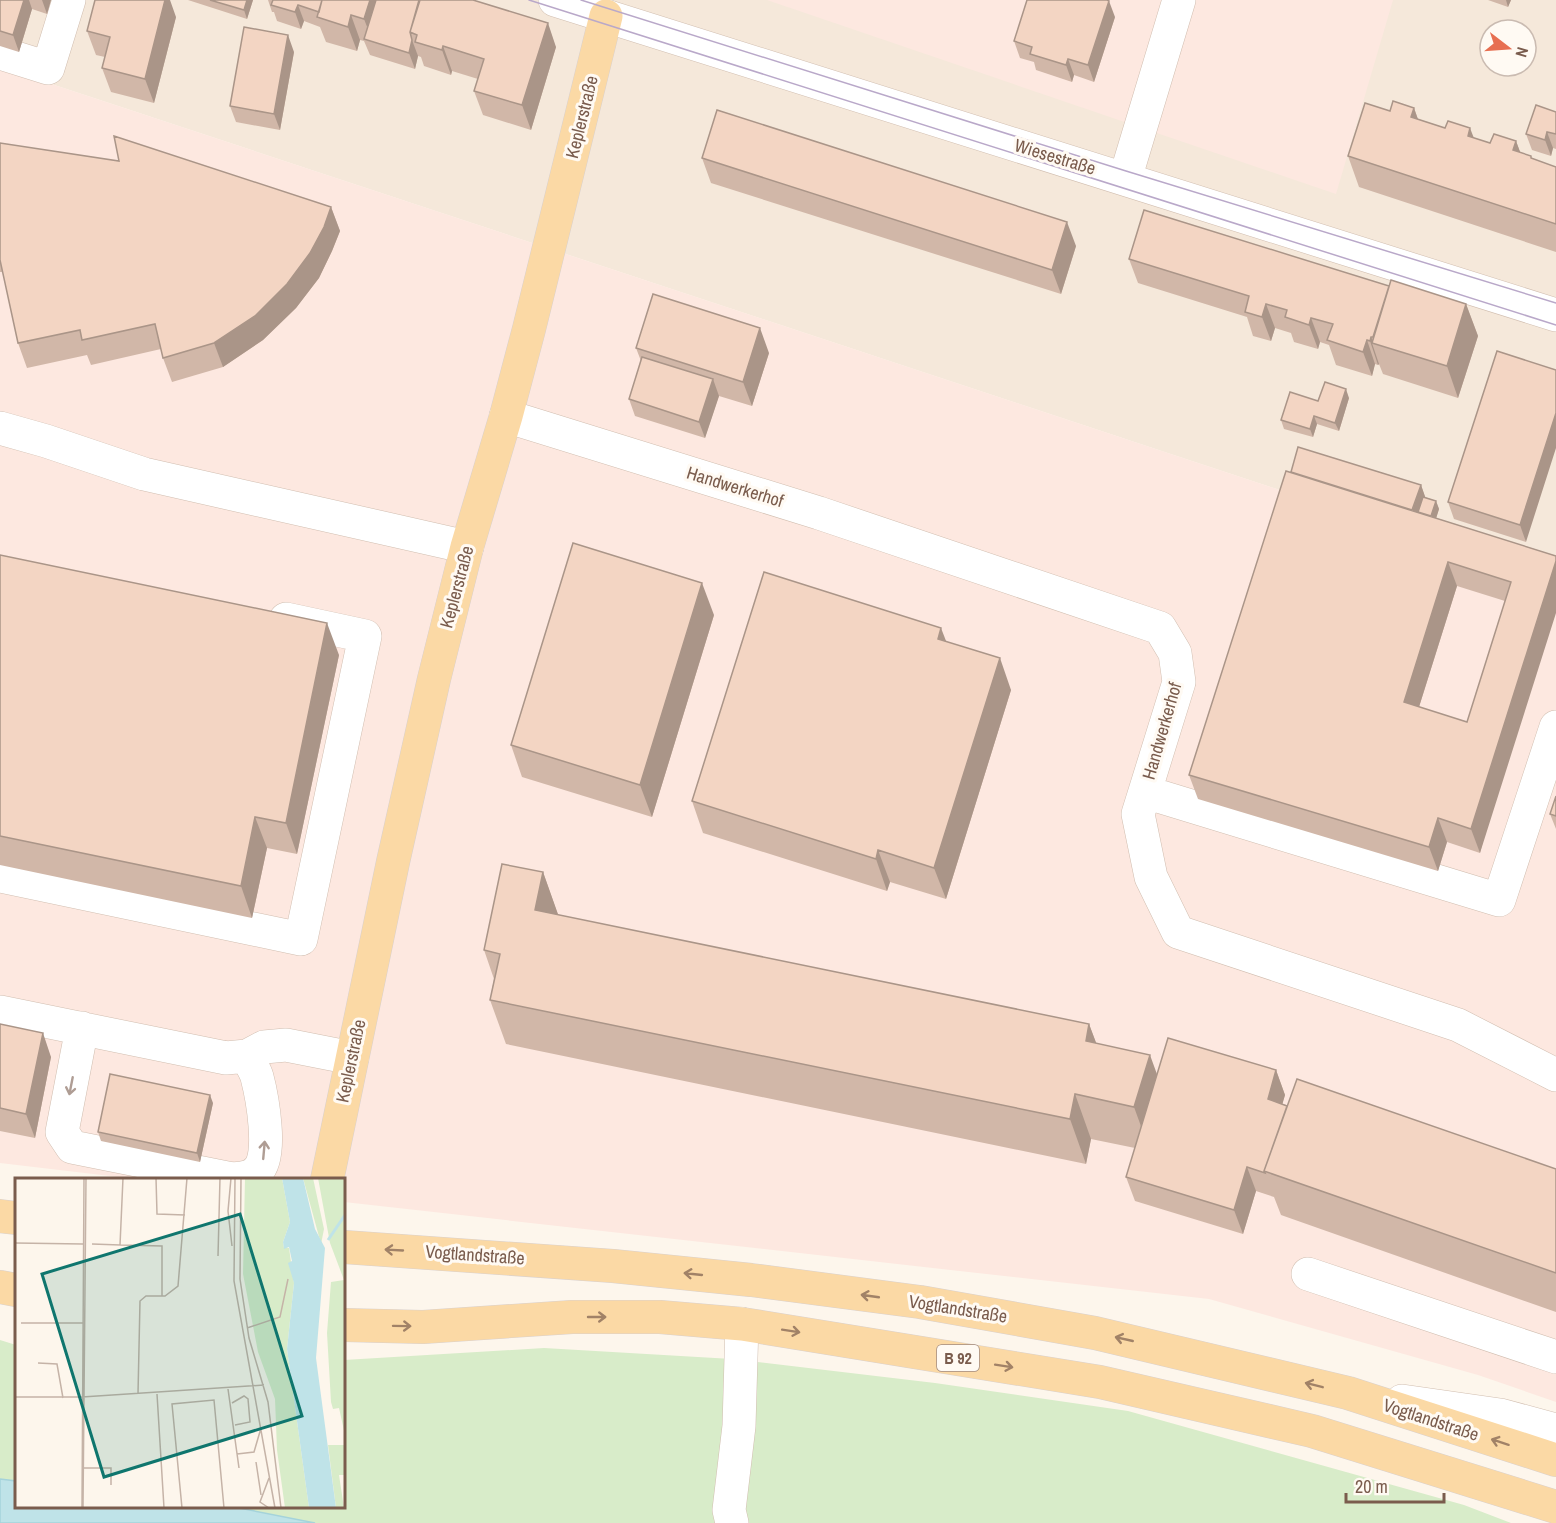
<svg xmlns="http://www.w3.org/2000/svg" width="1556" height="1523" font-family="'Archivo Narrow',sans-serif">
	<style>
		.residential { fill: #f5e8da; fill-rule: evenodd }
		.commercial { fill: #fde8e0 }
		.green { fill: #d8ecc9 }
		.water { fill: #bfe3e8; stroke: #a5d3da; stroke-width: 1.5 }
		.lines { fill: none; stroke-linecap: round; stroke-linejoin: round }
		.minor-casing { stroke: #d1beb0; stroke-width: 34 }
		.major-casing { stroke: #dad1cd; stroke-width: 34 }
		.minor { stroke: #fff; stroke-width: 33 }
		.major { stroke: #fbd9a5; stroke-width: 33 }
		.tram { stroke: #b9a8c9; stroke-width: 1.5 }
		.wall { fill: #d1b7a8; fill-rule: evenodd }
		.shaded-wall { fill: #aa9588 }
		.building { fill: #f3d5c3; stroke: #aa9588; stroke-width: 1.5; fill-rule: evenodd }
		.oneway { stroke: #af9d94 }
		.oneway2 { stroke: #a18267 }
		.labels { text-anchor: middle; stroke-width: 6; stroke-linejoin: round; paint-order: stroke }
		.shield { fill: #fffaf3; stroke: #a28b7f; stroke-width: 1.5 }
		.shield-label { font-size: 16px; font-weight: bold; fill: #7a5c4d }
		.street-label { font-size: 18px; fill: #7a5c4d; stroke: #fffaf3 }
		.inset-river { fill: none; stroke: #bfe3e8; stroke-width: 3 }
		.inset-road { fill: none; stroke: #c5b3a7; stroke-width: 1.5 }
		.view { fill: #0f766e; fill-opacity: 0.15; stroke: #0f766e; stroke-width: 3 }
		.inset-edge { fill: none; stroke: #7a5c4d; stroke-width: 3 }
	</style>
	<rect width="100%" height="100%" fill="#fdf6ec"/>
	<path class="residential" d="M0 0H1556V577L1295 495 0 67ZM1490 30H1526V66H1490Z"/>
	<path class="commercial" d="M767 0H1393L1336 194Z
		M0 67 1295 495 1556 577V1402L1478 1375 1209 1299 344 1202V1180H144L0 1163Z"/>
	<path class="green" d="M0 1340 16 1345V1481L0 1479Z
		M544 1348 732 1359 935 1383 1128 1411 1464 1505 1511 1523H315L229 1507 344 1506V1360Z"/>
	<path class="water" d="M0 1479 16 1481V1506H229L315 1523H0Z"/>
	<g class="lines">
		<g class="minor-casing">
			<path id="minor" d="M555 0 1556 315
				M0 53 48 68 69 0
				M1125 179 1179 0
				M506 416 819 513 1160 628 1175 653 1179 682 1138 814 1151 877 1178 932 1458 1025 1556 1075
				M0 428 46 441 144 474 467 547
				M1145 792 1499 900 1556 727
				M0 876 301 939 365 636 286 619
				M0 1012 226 1058 247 1056 264 1047 286 1045 352 1058
				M82 1028 62 1132 72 1147 232 1179C243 1178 251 1178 258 1170 273 1156 262 1096 257 1077 255 1070 250 1063 247 1056
				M1308 1274 1556 1357
				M1402 1401 1500 1415 1556 1430
				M732 1523 729 1510 739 1426 742 1324"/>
		</g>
		<g class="major-casing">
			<path id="major" d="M327 1180 393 862 434 679 467 547 506 416 529 329 606 16
				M0 1216 16 1218
				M344 1247 613 1266 751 1280 920 1302 1095 1333 1348 1393 1556 1460
				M0 1287 16 1290
				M344 1325 423 1327 572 1317H660L742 1324 1100 1382 1312 1431 1556 1507"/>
		</g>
		<use href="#minor" class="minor"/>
		<use href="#major" class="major"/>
		<path class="tram" d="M529 0 1556 325
			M581 0 1126 171 1556 303"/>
	</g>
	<path class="wall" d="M0 0H51L47 14 32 9 19 52 0 46Z
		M188 0H253L247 19Z
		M268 0H473L556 47 531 130 483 115 474 91 478 79 452 71 451 75 424 66 421 57 418 56 415 69 370 55 364 41 360 40 357 51 326 42 320 27 304 21 301 29 277 21 274 12H272Z
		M1488 0H1511L1508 7Z
		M176 17 154 103 111 92 102 68 105 57 96 55 87 31Z
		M1115 17 1094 82 1074 75 1072 82 1036 70 1034 62 1020 58 1014 41Z
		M294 52 280 130 236 122 230 106Z
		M1414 108 1418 119 1490 143 1516 141 1520 152 1533 159 1556 167V252L1359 187 1348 156 1390 111Z
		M1556 112V149L1553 148 1551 156 1532 150 1526 134Z
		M0 143 331 207 340 231 332 251 319 278 296 308 263 340 223 367 172 382 163 358 161 349 91 365 87 355 27 368 18 343 3 272H0Z
		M702 158 1076 246 1061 294 711 183Z
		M1129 259 1389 286 1466 304 1478 336 1458 398 1383 374 1379 364 1378 365 1375 364 1372 376 1336 365 1329 345 1320 342 1318 349 1294 342 1291 333 1275 328 1271 341 1253 336 1247 317 1138 283Z
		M636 348 769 353 752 406 719 396 705 438 635 416 629 399 641 361Z
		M1497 351 1526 542 1454 519 1448 502Z
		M1349 398 1339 431 1317 424 1313 437 1284 429 1281 420 1318 401Z
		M1421 485 1425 497 1436 501 1439 509 1436 518 1556 556 1480 853 1447 842 1438 871 1198 799 1189 775ZM1457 586 1505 601 1467 722 1419 707Z
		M0 555 339 655 297 854 267 848 252 918 0 865Z
		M714 615 652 817 522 777 511 745Z
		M946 641 1011 690 946 899 890 882 887 891 703 833 692 801Z
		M1556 796V829L1550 814Z
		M543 872 558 915 1089 1024 1096 1043 1157 1075 1276 1070 1285 1095 1282 1104 1556 1169V1312L1281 1215 1274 1197 1256 1191 1243 1234 1135 1201 1126 1177 1135 1148 1091 1139 1086 1164 506 1044 490 1000 494 979 484 950Z
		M0 1024 51 1057 35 1138 0 1131Z
		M213 1103 200 1162 101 1141 98 1132Z"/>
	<path class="shaded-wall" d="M24 0H29L32 9 19 52 13 35Z
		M42 0H51L47 14Z
		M165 0H170L176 17 154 103 145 79Z
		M247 0H253L247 19 244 10Z
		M370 0H387L373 42 364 19Z
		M1506 0H1511L1508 7Z
		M1109 1 1115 17 1094 82 1088 65Z
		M298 5 304 21 301 29 295 12Z
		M351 15 360 40 357 51 348 27Z
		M548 23 556 47 531 130 522 105Z
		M288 35 294 52 280 130 274 114Z
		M412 40 418 56 415 69 409 53Z
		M443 46 452 71 451 75 442 50Z
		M1068 59 1074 75 1072 82 1066 65Z
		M1414 108 1425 140 1411 117Z
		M1470 128 1482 159 1468 136Z
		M1547 132 1553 148 1551 156 1545 140Z
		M1516 141 1528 173 1513 150Z
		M331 207 340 231 332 251 319 278 296 308 263 340 223 367 214 343Z
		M1067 222 1076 246 1061 294 1052 270Z
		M1266 304 1275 328 1271 341 1262 317Z
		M1466 304 1478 336 1458 398 1447 366Z
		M1311 318 1320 342 1318 349 1309 325Z
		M760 328 769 353 752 406 743 382Z
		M1371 337 1374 343H1372L1379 364 1378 365 1370 341Z
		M1367 340 1375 364 1372 376 1363 352Z
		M713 379 719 396 705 438 699 422Z
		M1346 389 1349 398 1339 431 1335 423Z
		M1556 413V448L1526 542 1520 525Z
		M1314 416 1317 424 1313 437 1310 429Z
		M1421 485 1427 502 1418 527 1410 517Z
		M1436 501 1439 509 1430 538 1427 529Z
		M1556 561V613L1480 853 1471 829Z
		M1448 562 1457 586 1413 726 1404 702Z
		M702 583 714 615 652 817 640 785Z
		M327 623 339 655 297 854 286 823Z
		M941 628 953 659 938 639Z
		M1000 658 1011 690 946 899 934 868Z
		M255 817 267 848 252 918 241 886Z
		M1438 818 1447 842 1438 871 1429 847Z
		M878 850 890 882 887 891 876 859Z
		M543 872 559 917 535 910Z
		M1089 1024 1106 1069 1086 1041Z
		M43 1033 51 1057 35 1138 26 1114Z
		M1150 1055 1166 1099 1150 1151 1134 1107Z
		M1276 1070 1285 1095 1277 1123 1268 1099Z
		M1075 1094 1091 1139 1086 1164 1070 1119Z
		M210 1095 213 1103 200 1162 197 1153Z
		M1247 1167 1256 1191 1243 1234 1234 1210Z"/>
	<path class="building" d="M0 0H24L13 35 0 31Z
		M95 0H165L145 79 102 68 110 37 87 31Z
		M210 0H247L244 10Z
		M273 0H322L319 12 298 5 295 12 271 5Z
		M322 0H370L364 19 351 15 348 27 317 17Z
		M376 0H420L410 32 412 40 409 53 364 39Z
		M419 0H473L548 23 522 105 474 91 484 59 443 46 442 50 415 42 417 35 410 32Z
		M1027 0H1107L1109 1 1088 65 1068 59 1066 65 1030 54 1032 47 1014 41Z
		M244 27 288 35 274 114 230 106Z
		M1393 101 1414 108 1411 117 1445 128 1448 121 1470 128 1468 136 1490 143 1494 134 1516 141 1513 150 1531 156V158L1556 167V224L1348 156 1365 103 1390 111Z
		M1536 105 1556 112V134L1547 132 1545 140 1526 134Z
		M717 110 1067 222 1052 270 702 158Z
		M114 136 331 207 324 227 310 253 287 284 255 316 214 343 163 358 155 324 82 340 80 330 18 343 0 260V143L119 161Z
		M1144 210 1389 286 1373 337H1371L1370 341 1367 340 1363 352 1327 340 1333 324 1311 318 1309 325 1285 317 1287 310 1266 304 1262 317 1245 312 1249 296 1129 259Z
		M1391 280 1466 304 1447 366 1372 343Z
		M653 294 760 328 743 382 636 348Z
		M1497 351 1556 370V413L1520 525 1448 502Z
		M642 357 713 379 699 422 629 399Z
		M1325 382 1346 389 1335 423 1314 416 1310 429 1281 420 1290 392 1318 401Z
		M1298 447 1421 485 1412 510 1291 472Z
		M1286 471 1556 556V561L1471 829 1438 818 1429 847 1189 775ZM1448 562 1511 582 1467 722 1404 702Z
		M1423 497 1436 501 1431 516 1418 512Z
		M573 543 702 583 640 785 511 745Z
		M0 555 327 623 286 823 255 817 241 886 0 836Z
		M764 572 941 628 938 639 1000 658 934 868 878 850 876 859 692 801Z
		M1556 796V816L1550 814Z
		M502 864 543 872 535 910 1089 1024 1086 1041 1150 1055 1134 1107 1075 1094 1070 1119 490 1000 500 954 484 950Z
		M0 1024 43 1033 26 1114 0 1108Z
		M1168 1038 1276 1070 1268 1099 1287 1106 1264 1171 1265 1173 1247 1167 1234 1210 1126 1177Z
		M110 1074 210 1095 197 1153 98 1132Z
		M1297 1079 1556 1169V1273L1264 1171Z"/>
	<defs><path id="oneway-shaft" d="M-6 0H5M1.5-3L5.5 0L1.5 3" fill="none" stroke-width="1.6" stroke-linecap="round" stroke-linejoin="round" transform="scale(1.5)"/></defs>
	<g class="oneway">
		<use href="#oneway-shaft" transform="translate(71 1086) rotate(101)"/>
		<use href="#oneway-shaft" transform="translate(264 1150) rotate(-85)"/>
	</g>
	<g class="oneway2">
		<use href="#oneway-shaft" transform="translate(394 1250) rotate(-177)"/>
		<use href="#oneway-shaft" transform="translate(693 1274) rotate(-174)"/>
		<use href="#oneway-shaft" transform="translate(870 1296) rotate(-172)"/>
		<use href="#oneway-shaft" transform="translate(597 1317)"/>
		<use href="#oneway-shaft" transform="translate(402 1326) rotate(1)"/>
		<use href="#oneway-shaft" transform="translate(791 1331) rotate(9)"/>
		<use href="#oneway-shaft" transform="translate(1124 1339) rotate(-167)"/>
		<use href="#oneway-shaft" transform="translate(1004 1366) rotate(9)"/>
		<use href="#oneway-shaft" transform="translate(1314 1385) rotate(-166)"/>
		<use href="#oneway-shaft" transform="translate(1500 1442) rotate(-162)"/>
	</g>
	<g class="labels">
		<rect class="shield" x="937" y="1345" width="42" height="26" rx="4.5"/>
		<g class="shield-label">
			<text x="958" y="1364">B 92</text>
		</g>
		<g class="street-label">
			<text transform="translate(582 117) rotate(-76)" y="6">Keplerstraße</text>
			<text transform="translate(1055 157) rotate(17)" y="6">Wiesestraße</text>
			<text transform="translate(735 487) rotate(17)" y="6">Handwerkerhof</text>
			<text transform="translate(457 587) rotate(-75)" y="6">Keplerstraße</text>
			<text transform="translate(1162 731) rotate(-74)" y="6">Handwerkerhof</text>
			<text transform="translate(351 1061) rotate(-78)" y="6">Keplerstraße</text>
			<text transform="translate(475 1255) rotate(4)" y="6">Vogtlandstraße</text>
			<text transform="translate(958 1309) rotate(9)" y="6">Vogtlandstraße</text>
			<text transform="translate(1431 1420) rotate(18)" y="6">Vogtlandstraße</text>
		</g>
	</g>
	<g transform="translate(15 1178)">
		<rect width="330" height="330" fill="#fdf6ec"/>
		<path d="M230 0H267L275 44 268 64 269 70H274L279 105 272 171 294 330H270L262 272 260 221 243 174 228 96ZM288 0H298L309 51 306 66ZM303 0H330V257L324 230 318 231 316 224 312 155 316 104 329 102 315 65ZM313 267H330V297H324L329 330H321Z" fill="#d8ecc9"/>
		<path d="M267 0H288L300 51 310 70 301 180 321 330H294L272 171 279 105 273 85 277 83 274 69 269 71 268 64 275 44Z" fill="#bfe3e8"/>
		<path class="inset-river" d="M313 62 330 37"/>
		<path class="inset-road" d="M141 0 142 36 170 37M216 0 213 33 217 68M220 0 219 103 260 330M226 0 225 101 234 160 253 224 266 330M0 65 68 66M77 66 105 67 108 0M105 67 147 68V118M203 78 205 0M6 145H68M232 150 265 139 273 101M23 185 42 186 48 220M213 211 224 290M123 216 125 123 131 118H150L163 108 172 0M142 216 149 330M0 219H67M67 219 249 207M217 225 229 218 233 221 235 244 220 247M222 276 239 274 246 250M241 284 246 317M67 290H96V307M254 300 245 324 254 330M67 330 69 0M68 330 71 0M167 330 157 226 199 222 209 330"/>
		<path class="view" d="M225 36 287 238 89 299 27 96Z"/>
		<rect width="330" height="330" class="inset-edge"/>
	</g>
	<g transform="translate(1508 48) rotate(107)"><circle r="28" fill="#fffaf3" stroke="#cabbb1" stroke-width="1.5"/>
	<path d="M0-4.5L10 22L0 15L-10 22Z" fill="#e76f51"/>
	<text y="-9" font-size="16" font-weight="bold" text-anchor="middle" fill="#7a5c4d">N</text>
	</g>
	<path d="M1346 1493v9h98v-9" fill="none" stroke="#7a5c4d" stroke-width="3"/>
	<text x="1355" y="1493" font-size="18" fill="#7a5c4d" stroke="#fffaf3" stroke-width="4.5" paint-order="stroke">20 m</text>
</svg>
